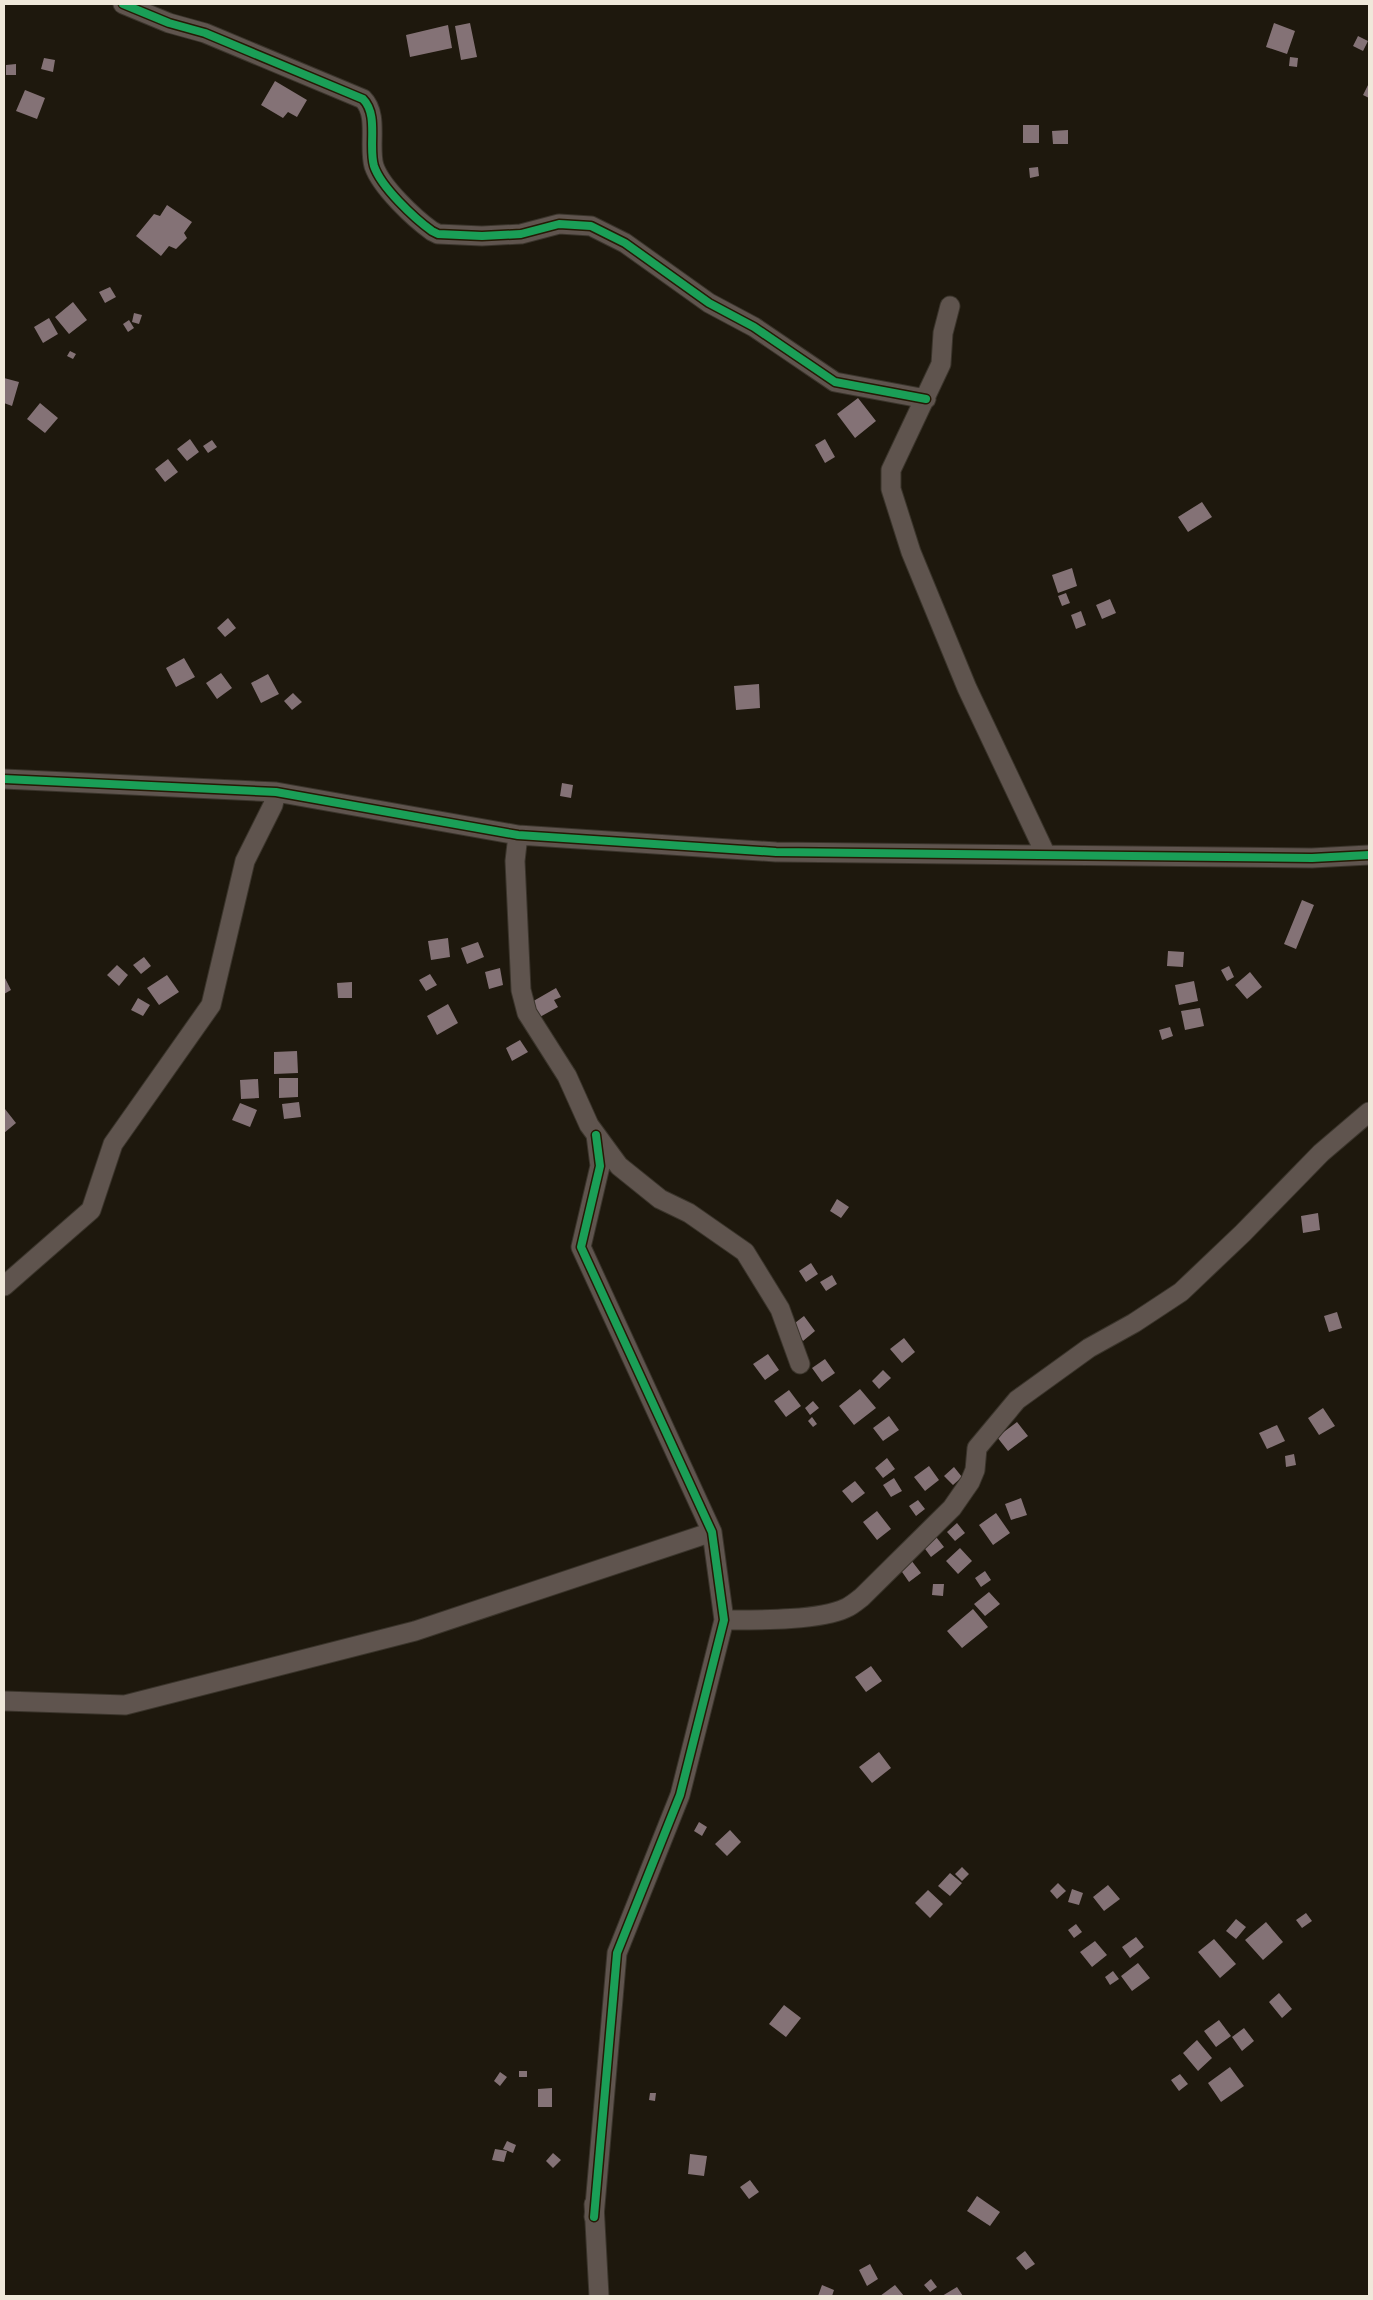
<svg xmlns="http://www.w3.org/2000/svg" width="1373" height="2300" font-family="'Times New Roman',serif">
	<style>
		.building { fill: #847276 }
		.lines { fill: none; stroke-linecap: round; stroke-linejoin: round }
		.minor-casing { stroke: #3a342b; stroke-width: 21 }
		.minor { stroke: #5f544e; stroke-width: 19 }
		.cycleway-casing { stroke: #261a05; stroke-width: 11 }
		.cycleway { stroke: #1a9f57; stroke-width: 8 }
	</style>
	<rect width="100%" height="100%" fill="#1e180d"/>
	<path class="building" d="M470 23 477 57 461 60 455 26Z
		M1274 23 1295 31 1287 54 1266 47Z
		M448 25 452 48 410 57 406 35Z
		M1358 36 1368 41 1363 51 1353 46Z
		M1290 57 1298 58 1297 67 1289 66Z
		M44 58 55 60 53 72 41 69Z
		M16 64V75H6V65Z
		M275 81 307 100 297 117 288 112 283 118 261 105Z
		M1369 83V98L1363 95Z
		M25 90 45 98 37 119 16 111Z
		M1023 125H1039V143H1023Z
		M1068 130V144H1053L1052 131Z
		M1038 167 1039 176 1030 178 1029 168Z
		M167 205 192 222 184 233 187 238 176 249 169 246 161 256 136 236 154 214 160 216Z
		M110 287 116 297 105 303 99 292Z
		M73 302 87 320 69 334 55 317Z
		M134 313 142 315 139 324 132 322Z
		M49 318 58 334 43 343 34 327Z
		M129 320 134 328 128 332 123 324Z
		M70 351 76 354 73 359 67 356Z
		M4 378 19 382 12 406 4 403Z
		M858 398 876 421 855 438 837 414Z
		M40 403 58 418 45 433 27 419Z
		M190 439 199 452 187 461 177 449Z
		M825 439 835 457 825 463 815 445Z
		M212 440 217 447 208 453 203 446Z
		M168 459 178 472 165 482 155 469Z
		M1202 502 1212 517 1188 532 1178 517Z
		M1072 568 1077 586 1058 593 1052 575Z
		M1066 593 1070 603 1062 606 1058 596Z
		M1110 599 1116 613 1102 619 1096 605Z
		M1081 611 1086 625 1076 629 1071 615Z
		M228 618 236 628 225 637 217 628Z
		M184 658 195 677 176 687 166 668Z
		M221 673 232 688 217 699 206 683Z
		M268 674 279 694 261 703 251 683Z
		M759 684 760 708 736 710 734 686Z
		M293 693 302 702 292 710 284 701Z
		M562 783 573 785 571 798 560 796Z
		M1302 900 1314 905 1296 949 1284 944Z
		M448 938 450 957 431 960 428 941Z
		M478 942 484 957 467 964 461 948Z
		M1168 951 1184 952 1183 967 1167 966Z
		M144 957 151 966 141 974 133 965Z
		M117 965 128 975 119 986 107 975Z
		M1229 966 1234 977 1227 981 1221 970Z
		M500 968 503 985 489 989 485 972Z
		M1250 972 1262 987 1247 999 1235 985Z
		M430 974 437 985 426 991 419 980Z
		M167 975 179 992 159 1005 147 988Z
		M4 976 11 990 4 994Z
		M1194 981 1198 1001 1179 1005 1175 985Z
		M352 982V998H338L337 983Z
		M556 988 561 997 554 1000 558 1007 538 1018 530 1003Z
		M138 998 150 1005 143 1016 131 1010Z
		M448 1004 458 1023 437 1035 427 1016Z
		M1200 1008 1204 1026 1185 1030 1181 1011Z
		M1170 1027 1173 1036 1162 1040 1159 1030Z
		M520 1040 528 1052 512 1061 506 1048Z
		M297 1051 298 1073 274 1074V1052Z
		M279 1078H298V1097L279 1098Z
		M258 1079 259 1098 241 1099 240 1080Z
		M299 1102 301 1117 284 1119 282 1104Z
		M240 1103 257 1110 250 1127 232 1120Z
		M5 1109 16 1123 4 1133V1110Z
		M837 1199 849 1207 841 1218 830 1211Z
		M1318 1213 1320 1230 1303 1233 1301 1216Z
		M811 1263 818 1274 806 1282 799 1271Z
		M832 1275 837 1284 826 1291 820 1282Z
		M1337 1312 1342 1328 1329 1332 1324 1316Z
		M804 1316 815 1331 803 1341 791 1326Z
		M904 1338 915 1352 902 1363 890 1349Z
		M768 1354 779 1370 765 1380 753 1364Z
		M825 1359 835 1373 822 1382 812 1368Z
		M883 1370 891 1378 879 1389 872 1381Z
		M860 1389 876 1408 854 1425 839 1406Z
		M789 1390 801 1406 786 1417 774 1401Z
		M813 1401 819 1408 810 1415 805 1408Z
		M1323 1408 1335 1426 1319 1435 1308 1418Z
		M889 1416 899 1430 883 1441 873 1428Z
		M812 1417 817 1424 813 1427 808 1421Z
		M1017 1422 1028 1436 1008 1451 997 1437Z
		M1277 1425 1285 1441 1267 1449 1259 1433Z
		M1294 1454 1296 1465 1286 1467 1285 1456Z
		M887 1458 895 1469 883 1478 875 1468Z
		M929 1466 939 1480 925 1491 914 1477Z
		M954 1467 962 1477 953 1485 944 1476Z
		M894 1478 902 1491 891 1497 883 1485Z
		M855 1481 865 1493 852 1503 842 1491Z
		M1021 1498 1027 1515 1011 1520 1005 1504Z
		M918 1500 925 1509 916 1516 909 1506Z
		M877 1511 891 1529 877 1540 863 1522Z
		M996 1513 1010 1533 993 1545 979 1525Z
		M957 1523 965 1533 955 1541 947 1532Z
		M933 1533 944 1547 931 1557 920 1542Z
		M960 1548 972 1561 958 1574 946 1561Z
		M911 1560 921 1573 909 1582 900 1569Z
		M985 1571 991 1580 981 1587 975 1578Z
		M933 1584H944L943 1596 932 1595Z
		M989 1592 1000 1604 985 1616 974 1604Z
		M973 1609 988 1627 962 1648 947 1631Z
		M871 1666 882 1681 866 1692 855 1677Z
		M879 1752 891 1768 872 1783 859 1767Z
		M699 1822 707 1827 702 1836 694 1831Z
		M730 1830 741 1842 727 1856 715 1844Z
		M962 1867 969 1874 962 1881 955 1874Z
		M950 1873 962 1883 950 1896 938 1886Z
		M1058 1883 1066 1891 1057 1899 1050 1891Z
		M1108 1885 1120 1899 1104 1911 1093 1897Z
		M1072 1889 1083 1893 1079 1905 1068 1902Z
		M928 1890 943 1904 930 1918 915 1903Z
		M1306 1913 1312 1921 1302 1928 1296 1920Z
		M1236 1919 1246 1927 1236 1939 1226 1931Z
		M1266 1922 1283 1942 1263 1960 1245 1940Z
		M1076 1924 1082 1932 1074 1938 1068 1930Z
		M1136 1937 1144 1947 1130 1958 1122 1947Z
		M1214 1939 1236 1964 1220 1978 1198 1952Z
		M1095 1941 1107 1955 1092 1967 1080 1952Z
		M1138 1963 1150 1978 1132 1991 1121 1976Z
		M1113 1971 1119 1979 1110 1985 1105 1977Z
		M1279 1993 1292 2009 1282 2018 1269 2002Z
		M784 2005 801 2018 786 2037 769 2024Z
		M1219 2020 1231 2036 1216 2047 1204 2031Z
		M1244 2028 1254 2041 1242 2051 1232 2037Z
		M1197 2040 1212 2058 1198 2071 1183 2053Z
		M1230 2067 1244 2086 1221 2102 1208 2083Z
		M519 2071H527V2077H519Z
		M500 2072 507 2077 500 2086 494 2081Z
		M1180 2074 1188 2084 1179 2091 1171 2080Z
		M552 2088V2107H538V2089Z
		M650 2093H656L655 2101 649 2100Z
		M507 2141 516 2145 513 2153 503 2149Z
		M495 2149 507 2151 504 2162 492 2160Z
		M553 2153 561 2160 553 2168 546 2161Z
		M690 2154 707 2156 704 2176 688 2174Z
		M750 2180 759 2192 749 2199 740 2187Z
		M977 2196 1000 2212 990 2226 967 2211Z
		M1025 2251 1035 2264 1026 2270 1016 2258Z
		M870 2264 878 2279 867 2286 859 2270Z
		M931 2279 937 2287 930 2292 924 2285Z
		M822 2285 834 2290 832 2296H818Z
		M895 2285 904 2296H880Z
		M957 2287 963 2296H942Z"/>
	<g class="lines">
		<g class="minor-casing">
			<path id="minor" d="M123 4 169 23 205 33 363 99C379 115 368 146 374 166 381 187 414 218 432 231L438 234 482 236 521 234 559 224 591 226 625 243 709 303 754 327 835 382 926 399
				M950 306 943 333 941 364 891 470V489L911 552 967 688 1046 855
				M4 779 276 792 518 835 776 852 1312 858 1369 855
				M518 835 515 861 521 990 527 1013 567 1076 589 1125 619 1166 660 1199 689 1213 745 1252 780 1309 800 1364
				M4 1286 91 1210 113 1144 211 1005 245 861 273 805 276 792
				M724 1620C755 1620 819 1621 846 1608 851 1606 857 1601 862 1597L952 1508 970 1482 975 1470 977 1448 1017 1400 1089 1348 1134 1323 1181 1292 1243 1233 1321 1153 1369 1112
				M4 1701 125 1705 415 1631 712 1532
				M594 2204 599 2296
				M594 2217 617 1953 680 1795 724 1620 712 1532 581 1247 600 1166 596 1135"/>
		</g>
		<use href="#minor" class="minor"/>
		<g class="cycleway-casing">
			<path id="cycleway" d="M123 4 169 23 205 33 363 99C379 115 368 146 374 166 381 187 414 218 432 231L438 234 482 236 521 234 559 224 591 226 625 243 709 303 754 327 835 382 926 399
				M4 779 276 792 518 835 776 852 1312 858 1369 855
				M594 2217 617 1953 680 1795 724 1620 712 1532 581 1247 600 1166 596 1135"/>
		</g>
		<use href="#cycleway" class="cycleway"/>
	</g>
	<rect width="1373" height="2300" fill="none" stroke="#efe8da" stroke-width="10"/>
</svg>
